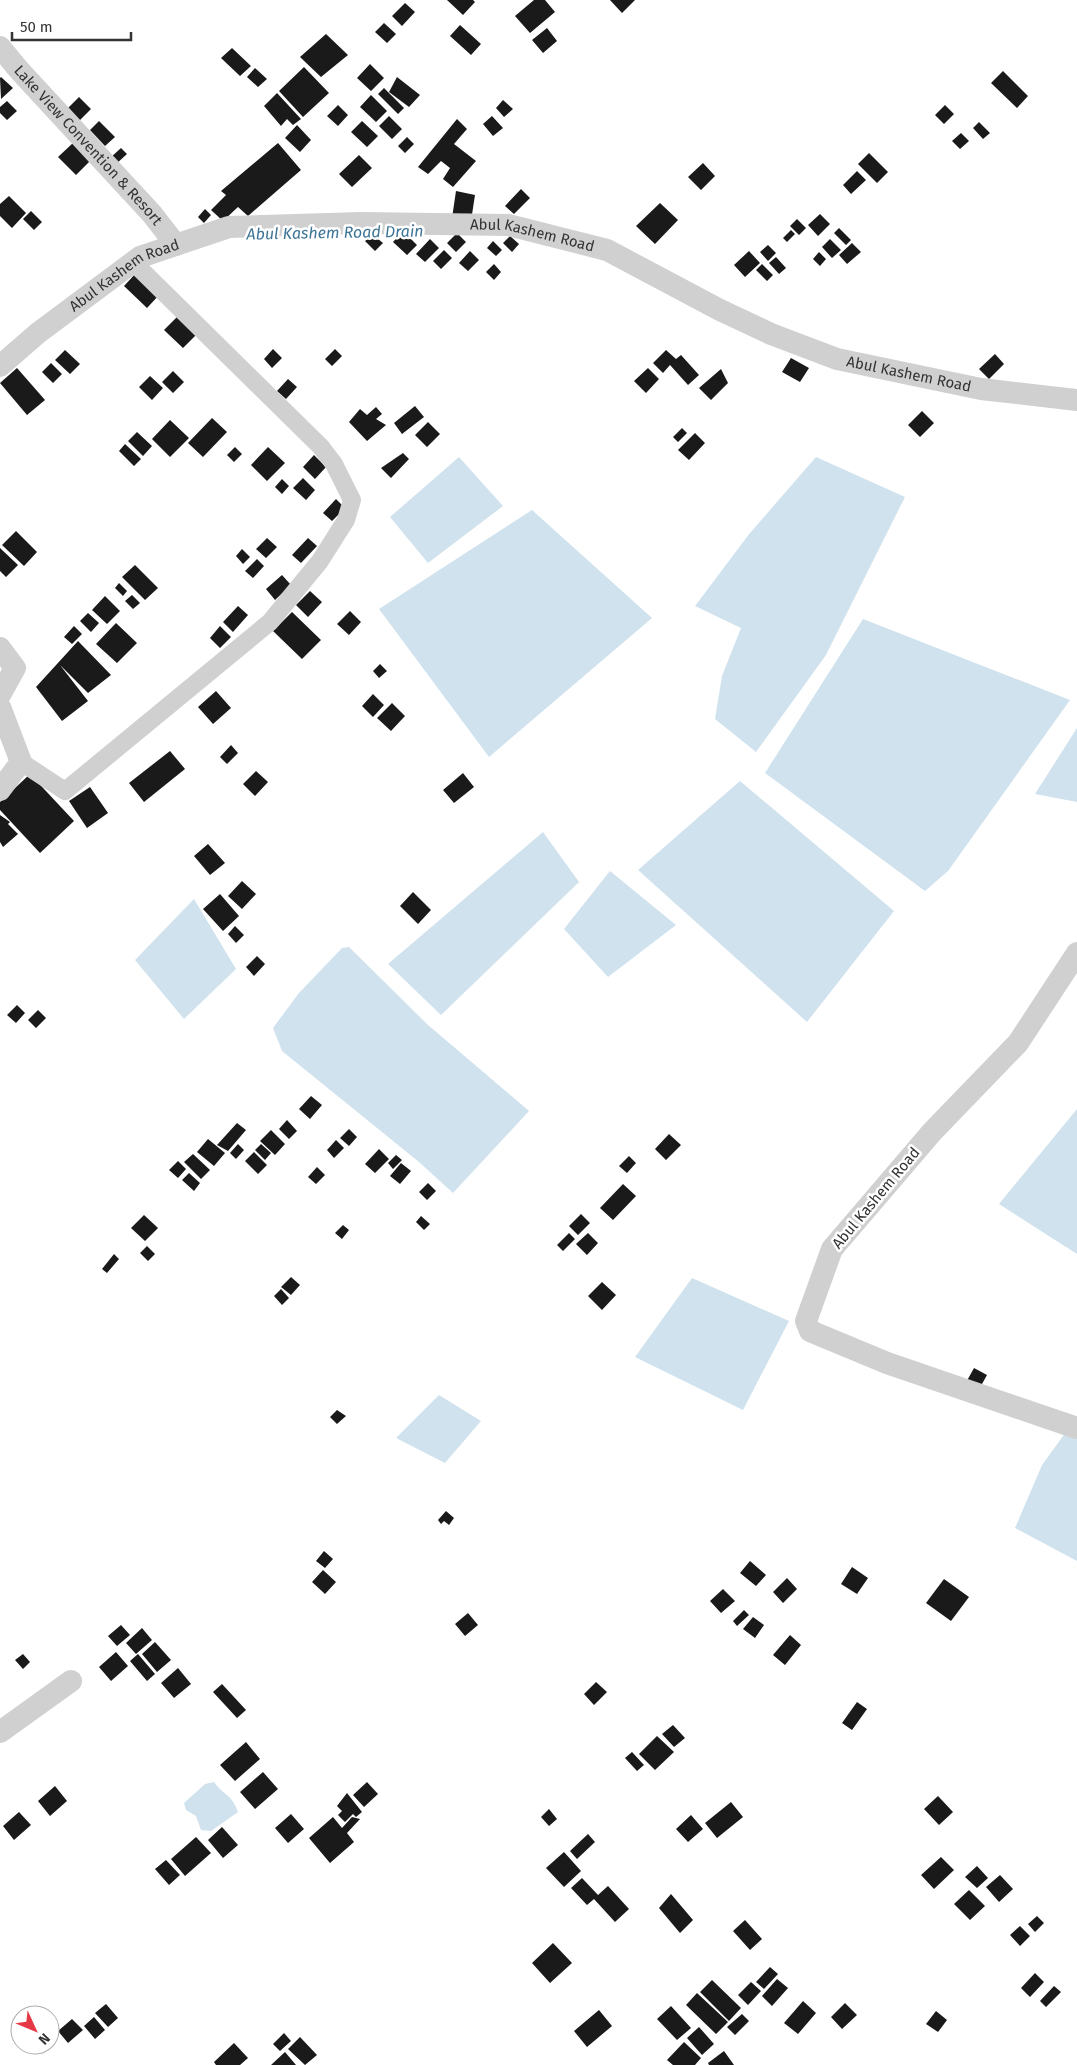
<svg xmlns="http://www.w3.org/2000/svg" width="1077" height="2065" font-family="'Fira Sans',sans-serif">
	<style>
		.water { fill: #cfe2ee }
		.building { fill: #1a1a1a }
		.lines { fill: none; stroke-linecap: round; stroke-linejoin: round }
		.minor { stroke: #d0d0d0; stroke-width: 18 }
		.tertiary { stroke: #d0d0d0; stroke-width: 22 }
		.labels { text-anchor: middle; stroke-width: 5; stroke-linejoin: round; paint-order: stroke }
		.street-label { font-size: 15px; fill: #333; stroke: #fff }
		.water-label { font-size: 16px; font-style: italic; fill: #3f7597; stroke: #fff }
	</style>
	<rect width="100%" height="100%" fill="#fff"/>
	<path class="water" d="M459 457 503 506 428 563 390 517Z
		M816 457 905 497 826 655 756 752 715 719 722 676 741 628 695 606 750 533Z
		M532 510 652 618 489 757 379 609Z
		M863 619 1070 700 948 871 925 891 765 773Z
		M1077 728V802L1035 794Z
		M740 781 894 911 807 1022 638 870Z
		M543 832 579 882 441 1015 388 964Z
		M610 871 676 925 608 977 564 929Z
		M194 899 236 969 184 1019 135 960Z
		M349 947 428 1025 529 1111 453 1193 419 1162 282 1051 273 1028 299 993 342 948Z
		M1077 1109V1254L999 1204Z
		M692 1278 789 1321 743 1410 635 1357Z
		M439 1395 481 1421 445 1463 396 1438Z
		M1066 1432 1077 1436V1561L1015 1528 1042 1465Z
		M214 1782C225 1797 231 1793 238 1812L211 1831 201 1830 196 1816 186 1810 184 1803 205 1784Z"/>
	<path class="building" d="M447 0H473L475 2 463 15Z
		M534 0H545L555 12 530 33 515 16Z
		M610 0H635L622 13Z
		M405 3 415 12 402 26 392 16Z
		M384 23 396 34 387 43 375 32Z
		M460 25 481 44 471 55 450 36Z
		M547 28 557 41 543 53 532 40Z
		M326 34 348 55 321 77 300 57Z
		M232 48 251 66 240 76 221 58Z
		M370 64 384 78 371 91 357 78Z
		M304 67 329 93 303 117 279 91Z
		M255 68 267 79 258 87 247 77Z
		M1003 71 1028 96 1017 108 991 83Z
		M1 77 13 88 1 99 0 78Z
		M397 77 420 95 409 107 389 92Z
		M384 88 404 108 398 114 378 94Z
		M277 93 301 119 293 125 287 119 281 126 264 106Z
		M371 95 387 111 376 122 360 107Z
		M79 97 91 109 78 122 66 110Z
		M503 100 513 109 504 117 496 108Z
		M7 101 17 111 7 120 0 113V107Z
		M338 105 348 115 338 126 327 116Z
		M945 105 954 114 944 124 935 115Z
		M389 116 402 129 392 139 379 126Z
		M492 116 503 128 493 136 483 124Z
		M457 119 467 129 454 144 476 161 453 187 443 179 450 168 441 161 428 174 418 167Z
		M99 121 115 137 105 146 90 130Z
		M362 121 378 136 367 147 351 132Z
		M979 122 990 133 983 139 973 128Z
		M297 125 311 140 300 152 285 138Z
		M961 133 969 141 960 149 952 141Z
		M407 137 414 144 405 153 398 146Z
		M74 142 91 160 76 175 58 157Z
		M278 143 301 170 248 216 238 207 223 221 211 210 226 195 221 191Z
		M121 148 127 154 115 165 109 159Z
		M869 153 888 172 877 183 858 164Z
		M359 155 372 168 352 187 339 174Z
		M703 163 715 176 701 190 688 177Z
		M857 171 866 180 851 194 843 185Z
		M521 189 530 198 514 214 505 206Z
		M456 191 475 195 471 221 452 218Z
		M9 196 26 213 12 228 0 216V204Z
		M660 203 678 220 655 244 636 226Z
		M205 209 211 215 204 223 198 217Z
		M31 211 42 222 34 230 23 219Z
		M820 214 830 224 818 236 808 225Z
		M797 219 806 228 799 235 790 226Z
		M839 228 851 240 846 245 834 233Z
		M791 230 795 234 787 242 783 238Z
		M403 231 417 245 407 255 393 242Z
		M457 233 466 242 456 252 447 243Z
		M372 234 383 243 375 251 365 241Z
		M510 236 519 244 512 252 503 243Z
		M430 239 439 248 425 262 416 254Z
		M830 239 841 250 832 258 822 247Z
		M493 241 502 250 496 256 487 248Z
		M852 243 861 252 847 264 839 255Z
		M768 245 776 253 768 261 760 252Z
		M444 250 452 258 441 269 433 261Z
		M470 251 479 260 468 271 459 263Z
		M749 251 760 263 745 277 734 265Z
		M819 252 826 259 820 266 813 259Z
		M776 257 786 268 779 274 769 263Z
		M494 264 501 272 494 280 486 272Z
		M762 264 773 275 767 281 756 270Z
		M137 272 160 294 147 308 124 286Z
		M181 313 200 331 183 348 164 330Z
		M273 349 282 358 272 368 264 359Z
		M335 349 342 356 332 366 325 359Z
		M65 350 80 364 70 374 55 360Z
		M666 350 676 359 681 355 699 375 688 385 670 365 663 373 653 363Z
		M995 354 1004 364 989 379 979 369Z
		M791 358 809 368 800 382 782 372Z
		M51 363 62 374 53 383 42 372Z
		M17 368 45 400 27 415 0 383Z
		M648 368 659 379 646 393 634 381Z
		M721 369 728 383 711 400 699 388Z
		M173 371 184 382 173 393 162 382Z
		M150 376 163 388 152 400 139 387Z
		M288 379 297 387 286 399 277 391Z
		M415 406 424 417 402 434 394 423Z
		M376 407 382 414 376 419 386 425 367 441 349 422 360 409 367 415Z
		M922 411 934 423 920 437 908 425Z
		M212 418 227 432 203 457 188 443Z
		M170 420 189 438 170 457 152 439Z
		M428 422 440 434 427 447 415 435Z
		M682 428 687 433 678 442 673 437Z
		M137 432 152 446 143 456 128 441Z
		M695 433 705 443 689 460 678 450Z
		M125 444 141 459 134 466 119 451Z
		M235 447 242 454 234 462 227 455Z
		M268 447 285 463 267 481 251 465Z
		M403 453 409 459 391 478 381 468Z
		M314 455 326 467 315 479 303 467Z
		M303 478 315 490 306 500 293 488Z
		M282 479 289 486 282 494 275 487Z
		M336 499 345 508 332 521 323 513Z
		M16 531 37 552 24 566 2 545Z
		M267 538 277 547 266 558 256 549Z
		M308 538 317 546 301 563 292 555Z
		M0 548 18 565 6 577 0 571Z
		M242 549 250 557 243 564 236 556Z
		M257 559 264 566 253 578 245 571Z
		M135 565 158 588 145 600 122 577Z
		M282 575 291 585 275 600 266 589Z
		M119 583 127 591 123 596 115 588Z
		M310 591 322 602 308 617 296 605Z
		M132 595 140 603 133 609 125 601Z
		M105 596 120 611 107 624 92 610Z
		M238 606 248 615 233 632 223 622Z
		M350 611 361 622 349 635 337 624Z
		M292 612 321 640 302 659 273 631Z
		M88 613 99 623 91 632 80 621Z
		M116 623 137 643 117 663 96 644Z
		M74 626 82 634 72 644 64 637Z
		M220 626 231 637 220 648 210 638Z
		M78 641 111 675 88 693 60 665 88 701 62 721 36 687Z
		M380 664 387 671 379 678 373 671Z
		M216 691 231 708 213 724 198 707Z
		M373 694 384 705 373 717 362 706Z
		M392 703 405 716 391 731 377 718Z
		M231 745 238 753 227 764 220 757Z
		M170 751 185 769 144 802 129 783Z
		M256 771 268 782 255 796 243 784Z
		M463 773 474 787 454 803 443 790Z
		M30 774 74 821 40 853 0 810V802Z
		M90 787 108 813 87 828 69 801Z
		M0 815 10 822 8 824 18 834 3 847 0 842Z
		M208 844 225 863 210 875 194 856Z
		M242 881 256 894 242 909 228 896Z
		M413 892 431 910 418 924 400 906Z
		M220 894 239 916 223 931 203 909Z
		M235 926 244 935 236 943 228 934Z
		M257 956 265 964 254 976 246 967Z
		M17 1005 25 1013 16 1023 7 1015Z
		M38 1010 46 1018 36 1028 28 1020Z
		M311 1096 322 1105 310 1119 299 1109Z
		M287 1120 297 1131 289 1139 279 1129Z
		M237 1123 246 1130 228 1151 217 1145Z
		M349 1129 357 1137 349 1146 340 1138Z
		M271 1130 285 1144 275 1155 260 1141Z
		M669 1134 681 1145 666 1160 655 1149Z
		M208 1139 225 1153 214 1166 197 1152Z
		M336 1140 344 1148 334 1158 327 1150Z
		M238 1144 244 1150 236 1159 230 1153Z
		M261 1144 271 1153 265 1160 255 1150Z
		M379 1149 389 1159 375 1173 365 1164Z
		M254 1152 267 1165 258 1174 245 1161Z
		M193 1154 210 1170 201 1179 184 1162Z
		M396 1155 402 1160 393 1169 388 1163Z
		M629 1156 636 1163 627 1173 619 1166Z
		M178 1161 186 1169 178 1178 169 1170Z
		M401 1163 411 1171 400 1184 390 1176Z
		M317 1167 325 1175 316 1184 308 1177Z
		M189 1173 200 1183 194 1191 182 1180Z
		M428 1183 436 1191 427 1200 419 1192Z
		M623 1184 636 1196 613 1220 600 1208Z
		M581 1214 590 1223 578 1235 569 1226Z
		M144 1215 158 1228 145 1241 131 1228Z
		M421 1216 430 1224 424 1230 416 1222Z
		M343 1225 349 1230 342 1239 335 1233Z
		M569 1233 575 1239 563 1251 557 1245Z
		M588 1233 598 1243 587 1255 576 1244Z
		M147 1246 155 1254 148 1261 140 1253Z
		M114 1254 119 1259 107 1273 102 1269Z
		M291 1277 300 1285 291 1295 281 1287Z
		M602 1282 616 1295 602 1310 588 1296Z
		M281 1289 289 1298 282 1305 274 1296Z
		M974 1368 987 1375 977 1393 964 1386Z
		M337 1410 346 1416 337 1424 330 1417Z
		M446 1511 454 1518 449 1525 444 1521 441 1524 438 1520Z
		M324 1551 333 1559 325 1568 316 1561Z
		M750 1561 766 1575 756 1586 740 1573Z
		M852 1567 868 1578 857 1594 841 1584Z
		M323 1570 336 1582 325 1594 312 1582Z
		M787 1578 797 1589 783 1603 773 1592Z
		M944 1579 969 1597 951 1621 926 1603Z
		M723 1589 735 1601 721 1613 710 1601Z
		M744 1610 749 1615 737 1626 733 1621Z
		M468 1613 478 1625 465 1636 455 1624Z
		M753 1617 764 1625 755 1638 743 1629Z
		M121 1625 130 1635 117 1646 108 1636Z
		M142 1628 152 1640 136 1654 126 1643Z
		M790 1635 801 1645 785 1665 773 1655Z
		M155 1642 171 1660 157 1672 142 1654Z
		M116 1652 128 1666 111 1681 99 1667Z
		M23 1654 30 1662 23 1669 15 1660Z
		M138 1654 155 1674 147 1681 130 1661Z
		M178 1668 191 1684 174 1698 161 1683Z
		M596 1682 607 1692 594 1705 584 1694Z
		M222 1684 246 1710 237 1718 213 1692Z
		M857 1702 867 1709 852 1730 842 1723Z
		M673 1725 685 1738 674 1747 662 1734Z
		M657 1736 674 1752 655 1770 639 1754Z
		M246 1742 260 1759 235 1781 220 1765Z
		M632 1752 644 1765 637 1771 625 1758Z
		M263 1772 278 1789 255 1809 240 1792Z
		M367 1782 378 1794 364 1807 353 1795Z
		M55 1786 67 1801 50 1816 38 1801Z
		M347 1793 362 1812 356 1817 353 1814 345 1822 338 1815 342 1811 337 1806Z
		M938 1796 953 1812 939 1825 924 1809Z
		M731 1802 743 1817 717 1838 705 1823Z
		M549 1809 557 1819 549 1826 541 1817Z
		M19 1812 31 1825 14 1840 3 1826Z
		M291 1814 304 1829 288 1843 275 1828Z
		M691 1815 703 1829 688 1842 676 1829Z
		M333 1817 342 1828 352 1817 360 1819 347 1833 354 1842 330 1863 309 1838Z
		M222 1827 238 1845 223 1858 208 1840Z
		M588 1834 595 1842 577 1859 570 1851Z
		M196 1837 211 1853 185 1876 171 1859Z
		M564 1852 581 1871 564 1887 546 1868Z
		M941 1857 954 1870 934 1889 921 1875Z
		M166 1860 180 1875 169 1885 155 1869Z
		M977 1866 988 1878 977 1888 965 1877Z
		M1000 1875 1013 1889 999 1902 986 1887Z
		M582 1878 598 1895 608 1886 629 1909 615 1922 594 1899 587 1905 571 1888Z
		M969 1890 985 1906 970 1920 954 1904Z
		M671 1894 693 1920 680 1933 659 1908Z
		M1037 1916 1044 1923 1035 1932 1028 1924Z
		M745 1920 762 1939 750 1950 733 1931Z
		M1020 1926 1030 1936 1020 1946 1010 1935Z
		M553 1943 572 1963 550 1983 532 1963Z
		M770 1967 778 1974 764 1989 756 1982Z
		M1035 1973 1044 1982 1030 1997 1021 1988Z
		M777 1979 788 1988 772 2006 762 1996Z
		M712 1980 741 2008 729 2021 700 1992Z
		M751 1982 761 1991 748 2005 738 1995Z
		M1054 1986 1061 1992 1046 2007 1040 2001Z
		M697 1993 728 2022 716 2034 686 2005Z
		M803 2001 816 2013 798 2034 784 2023Z
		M845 2003 857 2015 842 2029 831 2017Z
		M106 2004 118 2018 108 2027 95 2013Z
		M671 2006 691 2028 677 2040 657 2019Z
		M599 2010 612 2026 587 2047 574 2031Z
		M936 2011 947 2020 938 2032 926 2024Z
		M742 2014 749 2021 735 2035 727 2027Z
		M94 2017 105 2030 95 2039 84 2026Z
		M72 2019 83 2030 68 2043 58 2031Z
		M699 2027 714 2044 702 2055 687 2038Z
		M284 2033 291 2041 280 2051 273 2044Z
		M300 2037 317 2055 305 2065 288 2049Z
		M684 2042 701 2058 695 2065H673L667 2060Z
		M234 2043 248 2058 240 2065H216L214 2062Z
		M724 2051 734 2065H709L708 2063Z
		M285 2052 296 2065H271Z"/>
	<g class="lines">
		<path class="minor" d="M21 762 65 791 270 622 320 561 346 520 352 500 334 464 321 447 134 263"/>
		<g class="tertiary">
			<path id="s1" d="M0 47 19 70 152 214 176 245"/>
			<path id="s2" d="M0 366 38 333 140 257 229 227 361 223 508 225 607 250 720 310 771 334 837 359 981 389 1077 400"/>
			<path d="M0 648 15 668 0 695"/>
			<path d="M0 707 21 762 0 790"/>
			<path d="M1077 953 1018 1043 932 1132 832 1249 806 1321 810 1331 887 1363 1077 1428"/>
			<path d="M0 1732 71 1681"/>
		</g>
	</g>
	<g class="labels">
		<g class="street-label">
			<text dy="5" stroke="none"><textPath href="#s1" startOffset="132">Lake View Convention &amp; Resort</textPath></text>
			<text dy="5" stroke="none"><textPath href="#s2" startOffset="576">Abul Kashem Road</textPath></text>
			<text dy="5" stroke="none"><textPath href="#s2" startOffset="155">Abul Kashem Road</textPath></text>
			<text dy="5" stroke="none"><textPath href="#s2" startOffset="981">Abul Kashem Road</textPath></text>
			<text transform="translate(876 1198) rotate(-50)" y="5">Abul Kashem Road</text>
		</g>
		<g class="water-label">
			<text transform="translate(335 232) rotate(-1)" y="6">Abul Kashem Road Drain</text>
		</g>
	</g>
	<g transform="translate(35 2030) rotate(134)"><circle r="24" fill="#ffffff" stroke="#adadad"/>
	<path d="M0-4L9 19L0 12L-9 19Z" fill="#e63946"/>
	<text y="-8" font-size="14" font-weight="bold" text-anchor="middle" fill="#333333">N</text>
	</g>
	<path d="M12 32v8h119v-8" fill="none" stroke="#333333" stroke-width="2.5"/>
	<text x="20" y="32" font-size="15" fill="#333333" stroke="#ffffff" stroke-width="4" paint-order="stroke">50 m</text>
</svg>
